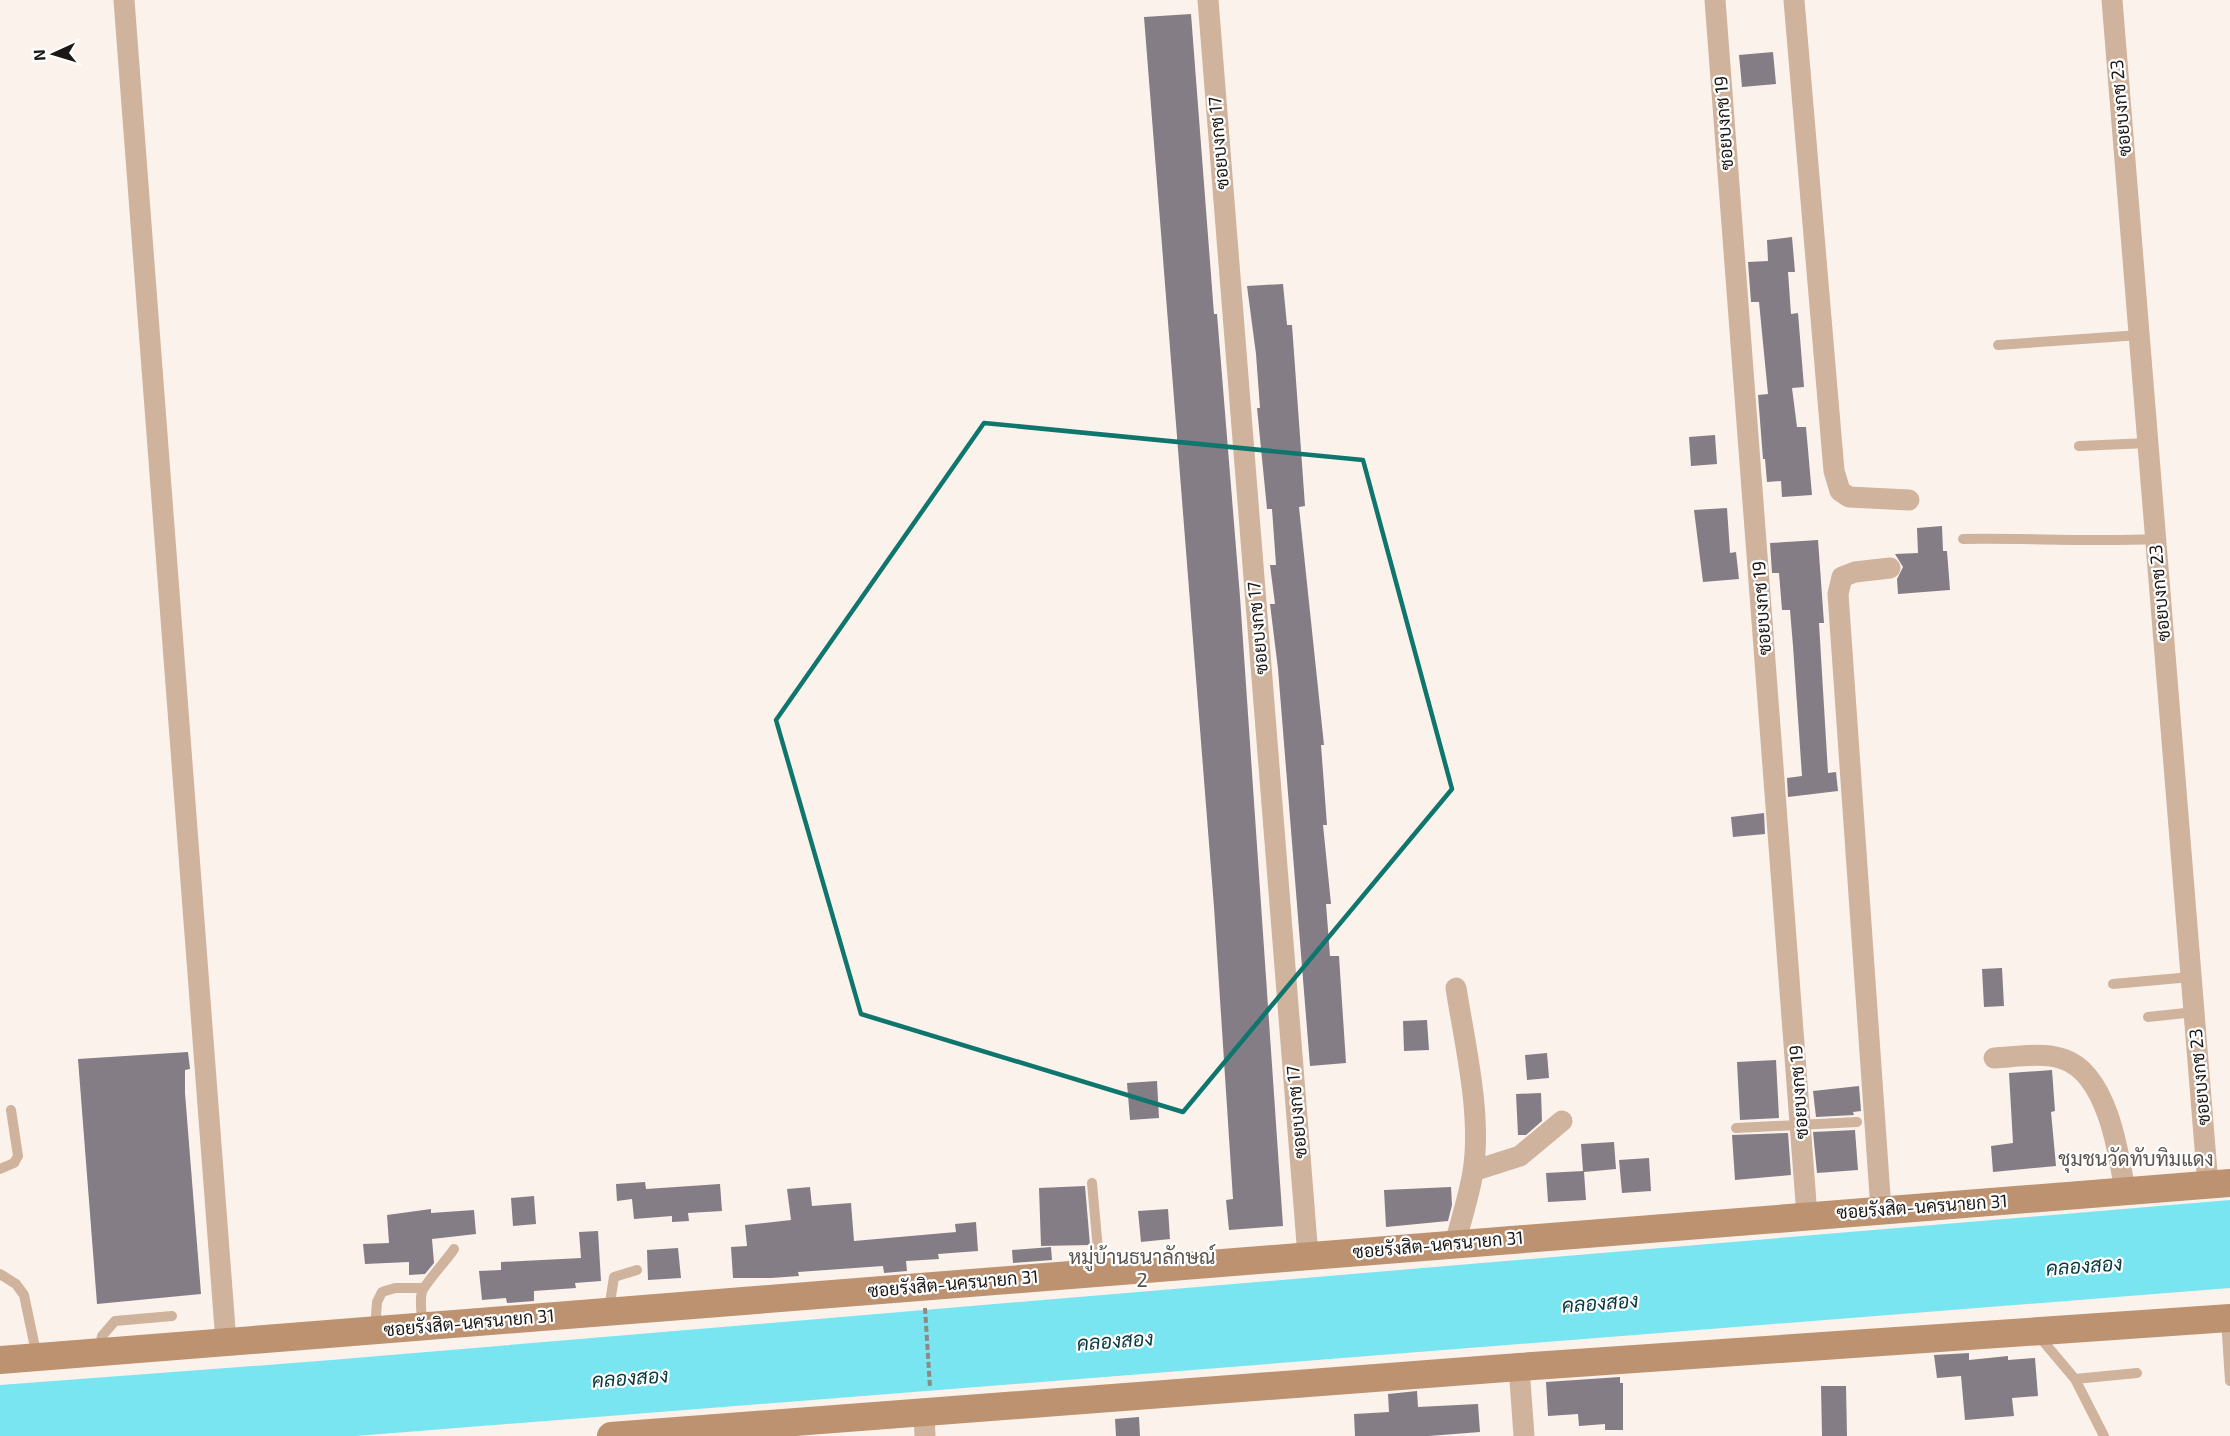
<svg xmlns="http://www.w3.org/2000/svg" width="2230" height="1436" font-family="'Exo 2',Sarabun,sans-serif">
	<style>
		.water { fill: #79e5f1 }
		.building { fill: #847d85 }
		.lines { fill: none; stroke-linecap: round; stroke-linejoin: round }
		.path { stroke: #8f8884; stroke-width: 4; stroke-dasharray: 6 3; stroke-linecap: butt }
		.lane { stroke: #cfb39c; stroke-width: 10 }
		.street { stroke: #cfb39c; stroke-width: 21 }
		.secondary { stroke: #bc9270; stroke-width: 28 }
		.marked { fill: none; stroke: #0f766e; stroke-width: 4.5; stroke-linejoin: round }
		.labels { text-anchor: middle; stroke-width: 4.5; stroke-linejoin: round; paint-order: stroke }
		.street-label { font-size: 18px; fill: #1c1816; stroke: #fff }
		.neighbourhood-label { font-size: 20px; fill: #5b534e; stroke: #fff }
		.water-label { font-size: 20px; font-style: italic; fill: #053b40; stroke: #fff }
	</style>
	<rect width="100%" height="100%" fill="#fcf2ec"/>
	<path class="water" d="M2230 1200V1288L356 1436H0V1385L319 1361Z"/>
	<path class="building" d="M1191 14 1214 314H1217L1240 597 1283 1226 1229 1230 1226 1200 1233 1199 1214 907 1144 17Z
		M1773 52 1776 84 1742 87 1739 55Z
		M1792 237 1795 272H1788L1791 314 1798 313 1804 387 1792 388 1797 427H1806L1812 495 1782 497 1781 481 1767 482 1765 459H1763L1758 395 1768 394 1759 302H1751L1748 262 1768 261 1767 240Z
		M1283 284 1287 325H1292L1305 506 1299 507 1324 745H1321L1327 825H1323L1331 904H1326L1330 956H1339L1346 1063 1310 1066 1278 669 1270 604H1275L1270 565H1276L1272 509H1267L1257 408H1260L1256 354 1247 286Z
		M1715 435 1717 464 1691 466 1689 437Z
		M1727 508 1730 553 1736 552 1739 579 1703 582 1694 510Z
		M1942 526 1943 551H1947L1950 590 1898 594 1897 579 1903 567 1895 554 1918 553 1917 528Z
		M1818 540 1824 623H1819L1828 773 1836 772 1838 791 1788 797 1787 778 1802 776 1793 646 1790 610H1782L1779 573H1772L1770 543Z
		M1764 813 1765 834 1733 837 1731 817Z
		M2002 968 2004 1006 1984 1007 1982 969Z
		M1427 1020 1429 1050 1404 1051 1403 1021Z
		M188 1052 190 1069 185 1070V1093L201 1294 97 1304 78 1059Z
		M1547 1053 1549 1078 1527 1080 1525 1055Z
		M1776 1060 1779 1118 1740 1120 1737 1062Z
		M2052 1070 2055 1111 2051 1112 2056 1166 1993 1172 1991 1146 2013 1143 2009 1073Z
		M1157 1081 1159 1118 1130 1120 1127 1083Z
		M1859 1086 1861 1111 1853 1112 1854 1115 1816 1117 1813 1091Z
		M1541 1093 1542 1121 1526 1135H1518L1516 1094Z
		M1855 1130 1858 1170 1817 1173 1813 1132Z
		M1788 1133 1791 1175 1735 1180 1732 1135Z
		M1614 1142 1616 1169 1584 1172 1586 1200 1548 1202 1546 1173 1583 1171 1581 1144Z
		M1649 1158 1651 1191 1622 1193 1619 1160Z
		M645 1182 646 1189 720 1184 722 1211 688 1213 689 1221 672 1222V1216L634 1219 632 1199 617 1201 616 1184Z
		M1085 1186 1090 1245 1041 1246 1039 1188Z
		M810 1187 812 1206 851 1203 854 1241 956 1232 955 1224 976 1222 978 1251 938 1254 939 1259 906 1261 907 1271 884 1273 883 1266 798 1272 799 1276 771 1278H733L731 1247 747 1246 745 1225 791 1220 787 1189Z
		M1451 1187 1452 1205 1448 1221 1386 1227 1384 1190Z
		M534 1196 536 1224 513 1226 511 1198Z
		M431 1209V1213L474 1210 476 1234 432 1239 434 1263 425 1274 409 1275V1262L365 1264 363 1244 389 1243 387 1215Z
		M1168 1209 1170 1239 1141 1242 1138 1211Z
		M598 1231 601 1281 575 1283 576 1288 534 1291V1301L507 1303 506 1298 482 1300 479 1271 501 1270V1262L581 1258 579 1232Z
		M1051 1247 1052 1260 1013 1263 1012 1250Z
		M678 1248 681 1278 648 1280 647 1250Z
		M1969 1353V1360L2008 1356V1360L2035 1358 2038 1396 2012 1398 2014 1416 1965 1420 1961 1376 1937 1378 1934 1355Z
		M1620 1377V1383H1623V1430H1605V1424L1579 1426 1578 1414 1548 1416 1546 1382Z
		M1821 1386H1846L1847 1436H1822Z
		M1417 1391 1418 1407 1478 1404 1480 1432 1429 1436H1355L1354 1414 1389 1412 1388 1394Z
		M1139 1417 1140 1436H1116L1115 1419Z"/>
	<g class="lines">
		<path class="path" d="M925 1308 930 1388"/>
		<path class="lane" d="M1998 345 2140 335
			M2079 446 2148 443
			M1963 539C2028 538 2092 542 2156 539
			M2113 984 2191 977
			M2148 1017 2195 1012
			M1736 1128 1857 1122
			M0 1169 14 1163 18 1156 11 1110
			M1092 1183 1100 1272
			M0 1274 16 1284 24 1295 37 1357
			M609 1309 614 1277 637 1270
			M2226 1319 2230 1381
			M423 1325C422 1315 419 1302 422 1292 425 1283 447 1260 454 1249
			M375 1330 377 1302 382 1292 395 1288H424
			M2037 1334 2075 1379 2104 1436
			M99 1351 102 1336 115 1321 172 1316
			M2075 1379 2137 1373"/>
		<path class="street" d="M124 0 226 1342
			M1208 0 1308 1256
			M1715 0 1807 1216
			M1794 0 1834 471 1840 491 1849 497 1909 500
			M2112 0 2208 1185
			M1994 1058C2016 1057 2042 1052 2063 1059 2107 1073 2119 1153 2125 1192
			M1473 1171 1520 1156 1562 1121
			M1881 1210 1838 594 1842 577 1855 572 1890 568
			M1455 1244C1461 1220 1469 1196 1473 1172 1482 1115 1465 1045 1456 988
			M1519 1367 1524 1436
			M924 1411 925 1436"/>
		<path class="secondary" d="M0 1360 2230 1183
			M611 1436 1519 1367 2230 1318"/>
	</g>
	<path class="marked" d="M984 423 1363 460 1452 789 1183 1112 861 1014 776 720Z"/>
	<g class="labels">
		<g class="street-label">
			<text transform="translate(2121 108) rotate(-95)" y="6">ซอยบงกช 23</text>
			<text transform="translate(1724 123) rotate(-94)" y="6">ซอยบงกช 19</text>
			<text transform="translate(1219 143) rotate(-95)" y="6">ซอยบงกช 17</text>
			<text transform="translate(2160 593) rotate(-95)" y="6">ซอยบงกช 23</text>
			<text transform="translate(1762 608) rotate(-94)" y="6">ซอยบงกช 19</text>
			<text transform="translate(1258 628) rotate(-95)" y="6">ซอยบงกช 17</text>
			<text transform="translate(2200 1077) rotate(-95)" y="6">ซอยบงกช 23</text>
			<text transform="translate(1799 1092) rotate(-94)" y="6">ซอยบงกช 19</text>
			<text transform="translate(1297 1112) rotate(-95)" y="6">ซอยบงกช 17</text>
			<text transform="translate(1922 1207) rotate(-4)" y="6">ซอยรังสิต-นครนายก 31</text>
			<text transform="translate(1438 1245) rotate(-5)" y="6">ซอยรังสิต-นครนายก 31</text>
			<text transform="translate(953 1284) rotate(-5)" y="6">ซอยรังสิต-นครนายก 31</text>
			<text transform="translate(469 1323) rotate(-5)" y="6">ซอยรังสิต-นครนายก 31</text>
		</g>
		<g class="neighbourhood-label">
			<text x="2136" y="1166">ชุมชนวัดทับทิมแดง</text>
			<text x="1142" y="1264">หมู่บ้านธนาลักษณ์<tspan x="1142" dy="23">2</tspan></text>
		</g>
		<g class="water-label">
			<text transform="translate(2084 1266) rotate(-4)" y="7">คลองสอง</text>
			<text transform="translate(1600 1303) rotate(-4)" y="7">คลองสอง</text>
			<text transform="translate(1115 1341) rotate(-4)" y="7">คลองสอง</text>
			<text transform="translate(630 1378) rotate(-4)" y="7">คลองสอง</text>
		</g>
	</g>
	<g transform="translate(54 54) rotate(266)" stroke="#ffffff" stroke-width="4.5" paint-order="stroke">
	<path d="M0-4.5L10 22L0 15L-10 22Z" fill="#1c1816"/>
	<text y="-9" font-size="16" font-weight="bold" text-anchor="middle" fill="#1c1816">N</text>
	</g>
</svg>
